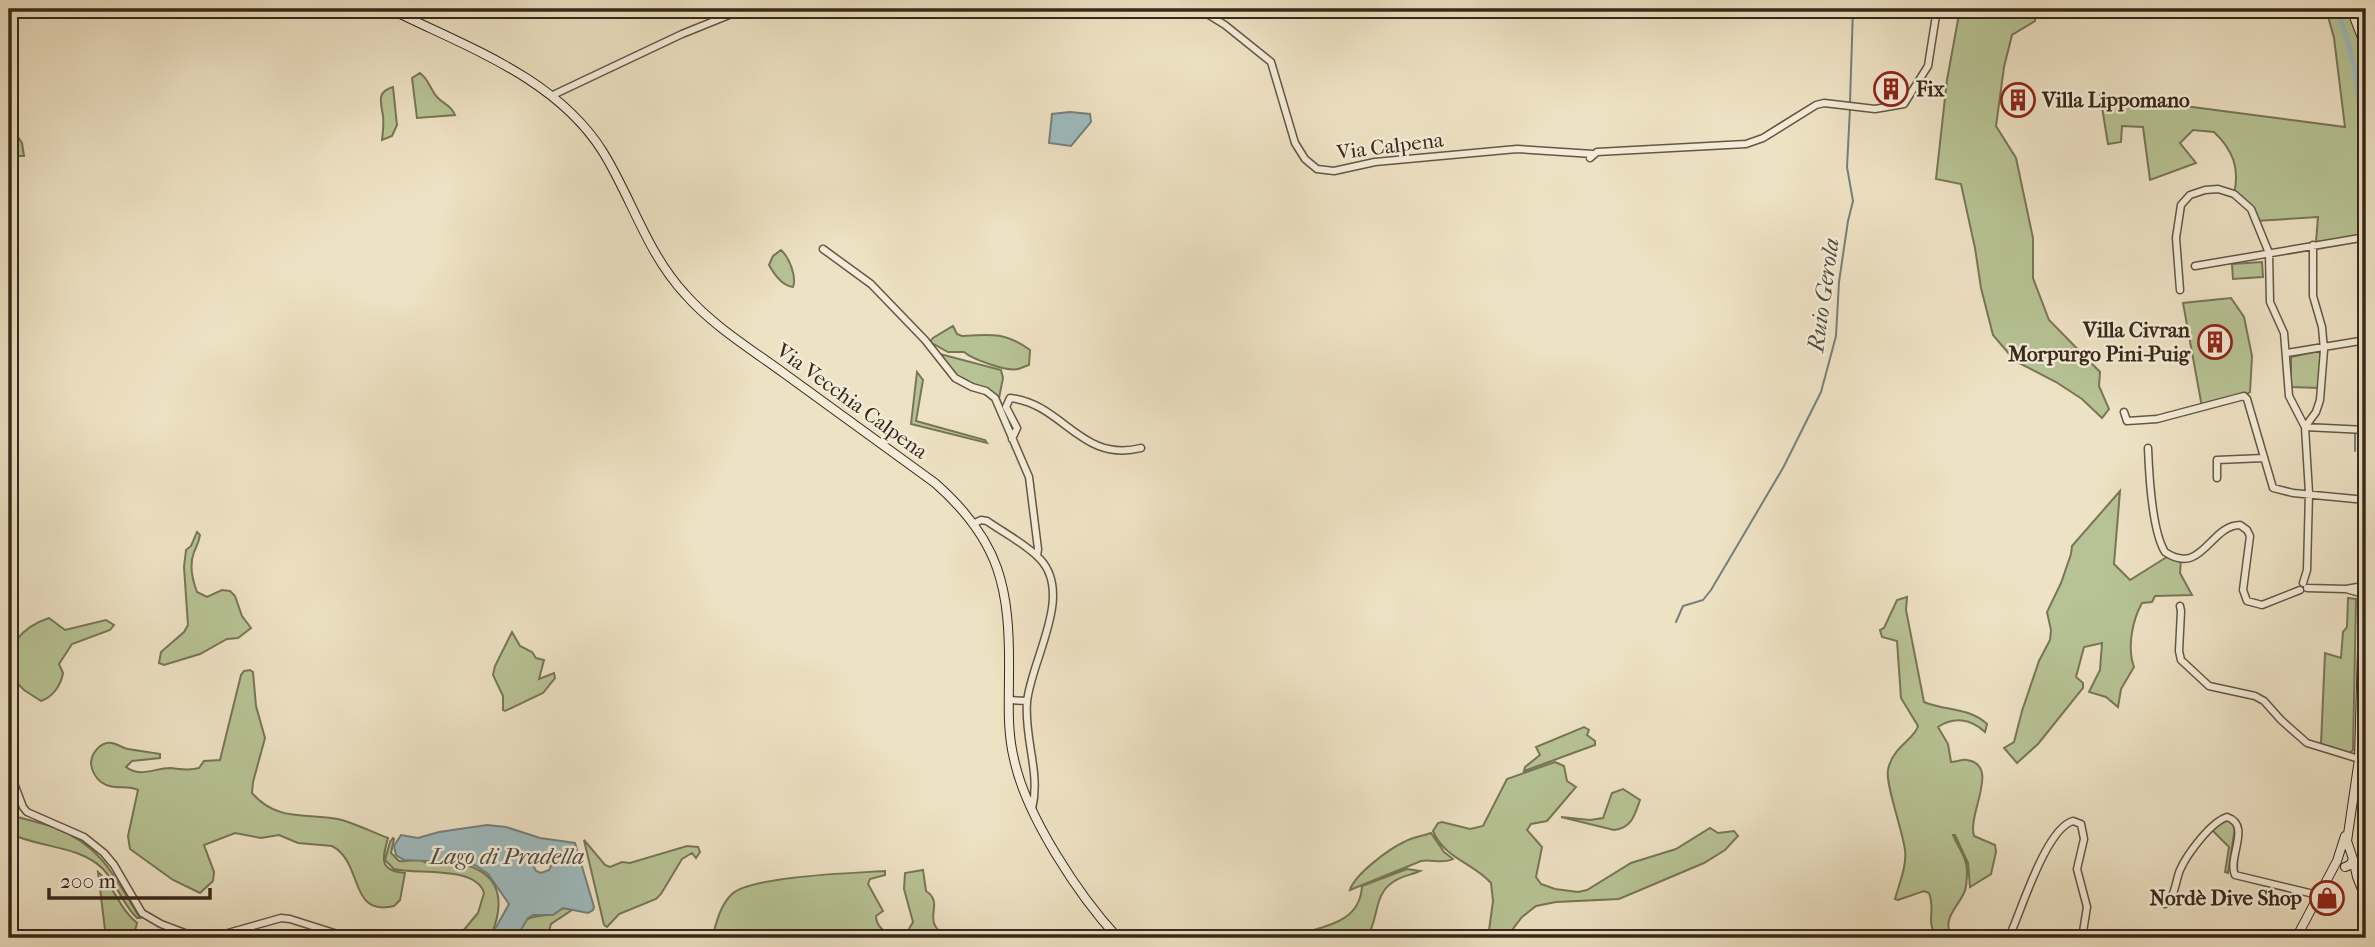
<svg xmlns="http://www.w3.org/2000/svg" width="2375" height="947" font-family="'IM FELL French Canon',serif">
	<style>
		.green { fill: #b7c395; stroke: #777657; stroke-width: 2 }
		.water { fill: #9ebbbf; stroke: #75807d; stroke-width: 2; fill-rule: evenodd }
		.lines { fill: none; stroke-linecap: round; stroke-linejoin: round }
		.stream { stroke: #75807d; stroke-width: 2 }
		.canal { stroke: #9ebbbf; stroke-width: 5 }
		.street-casing { stroke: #655644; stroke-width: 9 }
		.secondary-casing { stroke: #372819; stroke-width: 10 }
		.street { stroke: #f4ecd9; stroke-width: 6 }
		.secondary { stroke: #f4ecd9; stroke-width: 8 }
		.labels { text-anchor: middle; stroke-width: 5; stroke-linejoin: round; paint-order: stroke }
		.poi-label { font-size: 21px; font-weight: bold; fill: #372819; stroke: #f4ecd9; text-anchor: start }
		.street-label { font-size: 21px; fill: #372819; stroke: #f4ecd9 }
		.water-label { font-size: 23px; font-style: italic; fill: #514d42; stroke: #f4ecd9 }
	</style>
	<rect width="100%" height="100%" fill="#eee2c4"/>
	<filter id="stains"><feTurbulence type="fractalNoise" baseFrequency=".00286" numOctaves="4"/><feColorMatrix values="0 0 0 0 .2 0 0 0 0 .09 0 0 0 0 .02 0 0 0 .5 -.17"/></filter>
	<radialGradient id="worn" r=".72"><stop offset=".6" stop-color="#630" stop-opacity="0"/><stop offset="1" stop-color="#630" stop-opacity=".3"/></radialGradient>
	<path class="green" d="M1960 9H2035V21L2012 35 2004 67 1996 126 2016 158 2033 238V278L2049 320 2100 372 2099 386 2109 409 2102 418 2082 399 2056 382 2015 361 1993 335 1981 288 1975 248 1961 184 1936 179 1947 80Z
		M2326 9H2351L2366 48V237L2316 242 2318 217 2256 221 2251 209 2234 194C2240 168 2233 150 2214 132L2193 130 2180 143 2196 163 2150 180 2143 127 2122 126 2121 142 2108 144 2100 95 2345 127 2334 38Z
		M420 73C429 79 430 90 438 98 445 105 451 105 455 115L417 118 412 78Z
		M393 87 397 125 392 136 382 140C383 132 384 124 383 116 381 102 376 92 393 87Z
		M9 124 22 143 24 156H19L9 147Z
		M781 250C789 257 797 277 793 287 783 286 774 274 769 265L773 256Z
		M2262 262 2263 277 2233 279 2232 264Z
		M2231 298 2244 317 2252 356 2250 392 2244 396 2202 407 2183 303Z
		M953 326 957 334 962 336C991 334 1005 332 1030 350L1029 365C1025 366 1022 368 1018 369 1007 372 972 359 964 352H948L930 342 933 338Z
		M933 350 940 354 1001 370 1003 378 999 398 1011 429 992 395 957 378Z
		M2318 351 2321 354 2319 388 2291 387V357Z
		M917 372 923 380 916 421 985 440 987 443 911 424Z
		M2120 491 2114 564 2130 580 2170 555 2181 559 2180 573 2192 595 2155 596 2152 602 2142 603C2132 621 2127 648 2134 667L2121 689 2118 707 2106 697 2089 692 2100 670 2102 643 2084 647 2076 677 2083 683V688L2038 744 2017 763 2004 748 2014 742 2022 711 2039 661 2050 640 2051 630 2047 612 2061 583 2071 554 2072 546Z
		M197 532 200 535C199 542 197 545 194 552 189 565 192 579 197 592L207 597 222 590 230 591 235 596 242 616 251 628 238 638 227 639 200 654 164 665 159 663 161 652 184 632 188 625 184 567 186 550 191 546Z
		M1907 597 1906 610 1924 702C1945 711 1969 707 1987 724L1985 732C1971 719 1954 716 1938 727L1948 744 1951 762C1956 762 1962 759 1967 760 2001 765 1967 814 1974 836L1995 845 1996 852 1991 874 1970 887 1968 863 1955 835H1953C1958 847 1967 858 1967 871 1967 878 1967 887 1964 893 1955 911 1943 917 1951 938H1937C1925 921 1936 911 1929 893L1924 891 1898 900 1895 899C1899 884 1907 866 1905 850 1903 832 1885 783 1888 770 1892 747 1915 739 1918 726L1901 698 1897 641 1882 637 1880 630 1884 628 1897 600Z
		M2348 598 2356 599 2353 750 2350 753 2321 744 2325 653 2341 658 2343 632 2347 627Z
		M49 618 65 630 106 620 114 625 110 630 72 644 59 664 63 673C61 685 53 697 41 701L24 690 11 677C3 647 22 627 49 618Z
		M512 632 520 646 532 652 536 658 544 660 539 679 554 673 555 678 543 693 505 711 503 710V696L493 675 495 666Z
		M250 670 253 672 256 706 265 738 253 782 252 793C278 823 308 812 342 820 358 825 373 832 388 838 382 859 379 871 405 873L400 900 394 906C348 917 364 863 332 846L298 843 279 835 261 838 235 833 204 845 214 872 213 881 200 893 173 880 130 849 128 836 138 790C127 784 113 791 101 782 95 777 92 772 91 764 91 753 101 741 112 743 118 744 122 748 128 749 139 751 149 752 160 754V758L132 761 126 767C140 778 155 768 170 768 181 769 189 771 199 768L204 761 220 760 241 675 244 671Z
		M1584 727 1589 730 1587 735 1595 741V745L1524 771 1525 767 1540 755 1536 747Z
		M1555 762 1564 766 1567 781 1576 787 1547 821 1531 824 1527 830 1542 847 1536 877 1541 884 1555 889 1578 892 1587 890 1631 863 1676 849 1710 828 1718 833 1734 831 1738 836 1725 850 1704 863 1619 899 1556 902 1536 906 1522 917 1506 938H1488L1493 901 1491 883C1473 863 1444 858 1433 831L1438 823 1442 822 1470 829 1483 826 1507 779Z
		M1623 789 1640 800C1635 814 1632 828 1614 830L1561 817 1590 820 1603 818 1612 793Z
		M9 814C24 820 41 822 56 828 103 847 115 878 140 918H137C122 904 117 883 102 868 78 845 38 848 9 833Z
		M2223 820H2231L2235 828 2228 873 2225 872 2229 847 2212 830Z
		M1431 833 1444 852 1453 859C1444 864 1431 859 1421 861L1350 890C1355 874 1389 849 1404 842 1413 837 1423 836 1431 833Z
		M393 838 394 839 391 853 399 861C406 862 414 859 421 860 424 861 427 864 431 865 436 866 441 861 447 862 497 866 509 895 490 938H457L478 913 484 893C476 865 415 875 394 869L385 860 390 842Z
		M584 840 605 865 610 867 622 862 630 863 687 846 698 847 700 852 696 858 692 853 682 859 661 894 656 899 619 914 607 927 604 925Z
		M1407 869 1420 871C1411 875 1401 876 1393 882 1372 896 1380 920 1366 938H1289C1319 926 1360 926 1362 886Z
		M923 870 926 891C947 905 917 921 949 938H712C716 924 720 905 732 894 751 876 855 873 885 871V875L870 879 868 884 883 911 876 916C876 928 887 934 898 938L906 934 913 922 904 889 905 873Z
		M98 872C114 885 119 909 137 923L133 938H106Z
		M563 908 572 910 551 924 547 938H516C522 917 528 917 547 915 552 915 558 910 563 908Z"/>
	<path class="water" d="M1070 112 1090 114 1091 122 1071 146 1049 143 1052 114Z
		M487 825 506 827 540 838 575 843 594 907 593 910 588 913 563 908 553 915H533L528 918 516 938H490L509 904 488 874 476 866 470 863 404 860 396 855 394 846 401 835 418 838 439 832ZM537 856 548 857 551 866 549 870 541 873 536 871 532 863Z"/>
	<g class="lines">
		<path class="stream" d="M1850 102 1853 9
			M2355 451V433
			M1676 622 1683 606 1703 600 1711 590 1783 468 1821 392 1836 336 1839 282 1848 221 1853 201 1847 167 1850 108"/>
		<path class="canal" d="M2336 9C2368 81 2361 157 2360 235"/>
		<g class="street-casing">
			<path id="street" d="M1199 9 1225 25 1271 62 1295 143 1305 159 1317 169 1334 171 1375 162 1517 149 1593 154
				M553 95 682 34 744 9
				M1590 158 1597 152 1746 144 1763 138 1816 105 1824 103 1875 109 1904 104 1928 66 1937 9
				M823 249 871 284 925 340 955 378 972 387 986 391 995 398 1029 477 1038 549 1037 556
				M2195 266 2366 237
				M2180 290 2176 238 2181 205 2190 195 2205 190 2218 189 2234 194 2251 209 2269 253 2270 302 2284 333 2289 396 2305 427 2309 493 2307 570 2303 583
				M2287 353 2366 340
				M2124 412 2127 421 2157 419 2244 396 2247 399 2273 488 2293 493 2366 500
				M2305 427 2316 412 2320 400 2324 350 2322 327 2313 296V245
				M2305 427 2366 430
				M1012 439 1017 428 1006 407 1010 398C1064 404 1080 463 1141 448
				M2148 448C2149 474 2152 531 2165 552 2202 577 2210 525 2240 525L2247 530 2250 536 2243 590 2247 601 2262 605 2300 590
				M2217 478V460L2264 458
				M975 523 981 520 987 521C1004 533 1026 544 1040 559 1074 595 1031 660 1027 702 1024 739 1041 773 1032 809
				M2307 588 2346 589 2364 586
				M2346 589 2364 594
				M2180 606 2181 611 2179 651 2181 660 2209 686 2255 696 2264 701 2281 720 2307 743 2359 759
				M1009 700 1027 701
				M2359 763 2366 762
				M9 770 23 807 27 812 84 837 104 853 114 865 142 913 161 924 190 935 204 937 221 935 281 918 290 919 350 938
				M2354 865 2366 864
				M2165 904C2176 896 2175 882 2180 870 2187 854 2211 822 2227 817 2252 825 2227 858 2235 875L2318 895
				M2012 930C2023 905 2047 828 2073 821L2081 824 2084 839 2077 869 2087 907 2082 938"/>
		</g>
		<g class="secondary-casing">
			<path id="secondary" d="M390 9C466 47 556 77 603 152 632 199 647 253 685 294 713 326 751 349 785 374 835 410 885 447 935 483 1001 541 1010 589 1009 674 1009 703 1007 731 1014 759 1026 816 1079 896 1118 938
				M2351 9 2366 48
				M2353 859 2357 877 2366 899
				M2345 867 2350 865 2353 859 2347 841 2359 759 2366 502
				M2296 938 2337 861 2345 836"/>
		</g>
		<use href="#street" class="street"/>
		<use href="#secondary" class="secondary"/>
	</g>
	<defs>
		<g id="building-ring" transform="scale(1.75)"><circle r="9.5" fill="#f4ecd9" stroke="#8f2418" stroke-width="1.5"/><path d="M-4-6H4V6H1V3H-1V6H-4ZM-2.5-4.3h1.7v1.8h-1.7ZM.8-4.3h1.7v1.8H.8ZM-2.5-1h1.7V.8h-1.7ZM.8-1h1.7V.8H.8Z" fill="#8f2418"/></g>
		<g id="shop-ring" transform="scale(1.75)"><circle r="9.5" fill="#f4ecd9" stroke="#8f2418" stroke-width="1.5"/><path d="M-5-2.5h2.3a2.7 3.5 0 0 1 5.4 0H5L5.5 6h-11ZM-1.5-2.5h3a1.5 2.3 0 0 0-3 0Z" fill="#8f2418"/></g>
	</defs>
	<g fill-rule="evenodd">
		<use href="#building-ring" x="1891" y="89"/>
		<use href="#building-ring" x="2018" y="100"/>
		<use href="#building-ring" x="2215" y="342"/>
		<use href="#shop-ring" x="2327" y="898"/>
	</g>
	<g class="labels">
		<g class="poi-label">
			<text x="1916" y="96">Fix</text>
			<text x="2042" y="107">Villa Lippomano</text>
			<text x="2190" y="337" text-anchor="end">Villa Civran<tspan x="2190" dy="24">Morpurgo Pini-Puig</tspan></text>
			<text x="2302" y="905" text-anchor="end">Nordè Dive Shop</text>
		</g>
		<g class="street-label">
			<text transform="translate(1390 146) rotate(-7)" y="7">Via Calpena</text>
			<text transform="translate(852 401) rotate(36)" y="7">Via Vecchia Calpena</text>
		</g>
		<g class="water-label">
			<text transform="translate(1823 295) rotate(-82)" y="8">Ruio Gerola</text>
			<text x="507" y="864">Lago di Pradella</text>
		</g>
	</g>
	<rect width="2375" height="947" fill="none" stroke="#eee2c4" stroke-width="35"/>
	<rect x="10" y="10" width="2354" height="926" fill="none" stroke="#372819" stroke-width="3.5"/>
	<rect x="18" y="18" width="2340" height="912" fill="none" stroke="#372819" stroke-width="2"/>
	<path d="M49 888v10h161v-10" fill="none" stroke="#372819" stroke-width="3.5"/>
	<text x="60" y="888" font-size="21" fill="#372819" stroke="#f4ecd9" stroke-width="5" paint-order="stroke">200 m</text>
	<rect width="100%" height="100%" filter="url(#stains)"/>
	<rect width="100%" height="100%" fill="url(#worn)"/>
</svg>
